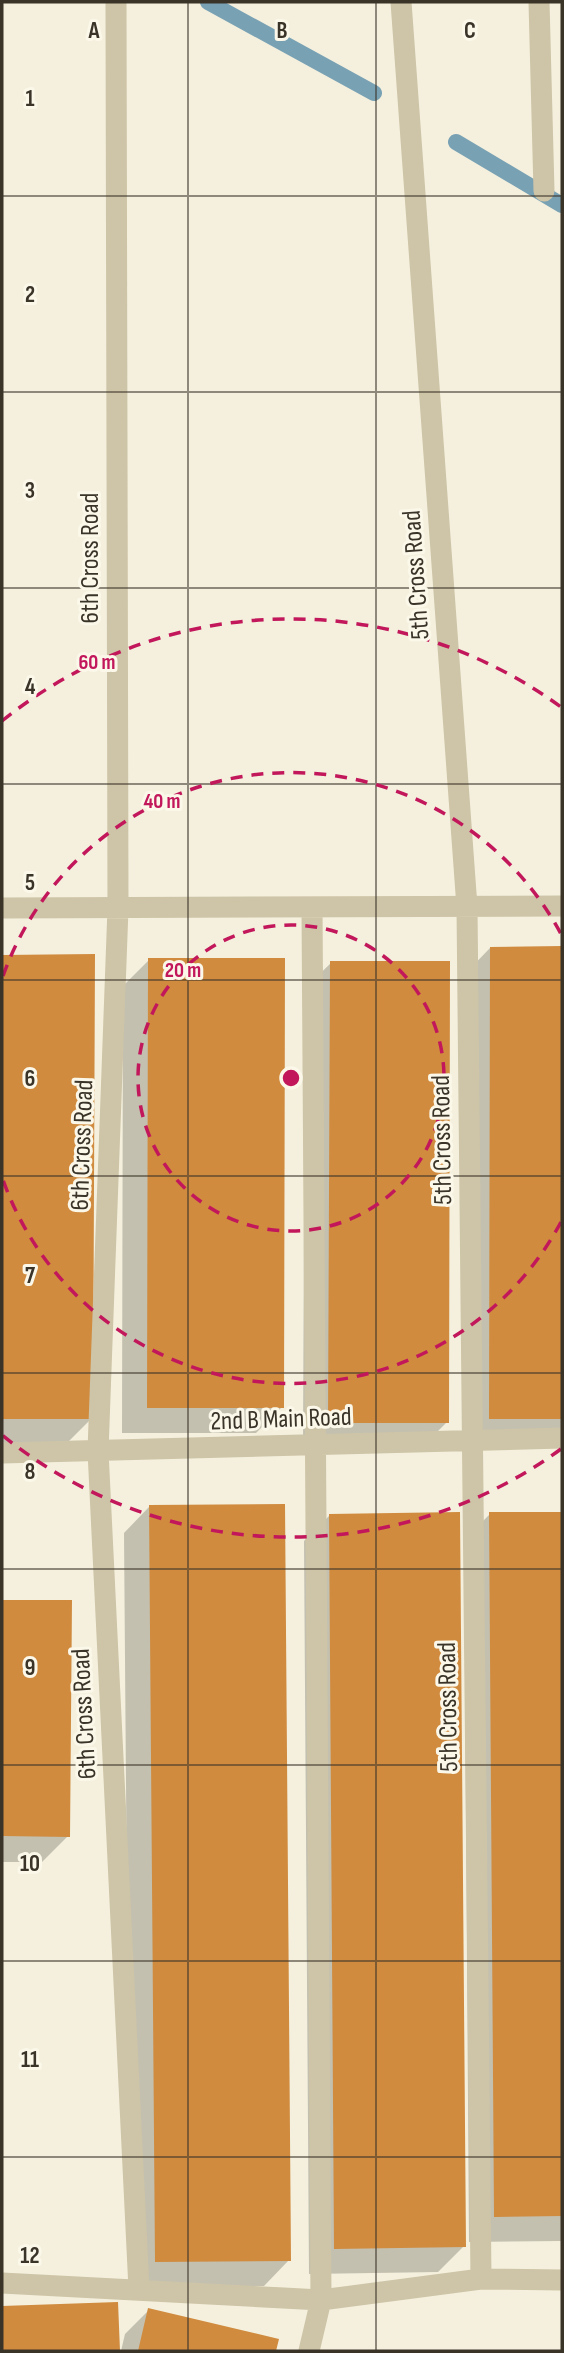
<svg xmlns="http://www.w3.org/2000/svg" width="564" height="2353" font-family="'Sofia Sans Condensed',sans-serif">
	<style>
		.shadow { fill: #0003 }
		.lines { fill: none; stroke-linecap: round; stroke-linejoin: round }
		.stream { stroke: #79a1b4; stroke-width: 16 }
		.building { fill: #d08b3f }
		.street { stroke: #cec4a7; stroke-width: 21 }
		.grid { fill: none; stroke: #3a3328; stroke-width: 2; stroke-opacity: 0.55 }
		.ring { fill: none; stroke: #c2185b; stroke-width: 3.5; stroke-dasharray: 12 9 }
		.labels { text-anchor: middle; stroke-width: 6; stroke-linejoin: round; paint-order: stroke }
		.street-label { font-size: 26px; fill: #3a3328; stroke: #fbf8ea }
		.grid-label { font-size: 23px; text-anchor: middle; font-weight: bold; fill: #3a3328; stroke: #fbf8ea; stroke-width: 6; stroke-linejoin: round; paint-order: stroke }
		.centre { fill: #c2185b; stroke: #fbf8ea; stroke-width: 3.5 }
		.ring-label { font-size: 21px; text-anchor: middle; font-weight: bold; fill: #c2185b; stroke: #fbf8ea; stroke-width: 6; stroke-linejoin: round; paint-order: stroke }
	</style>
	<rect width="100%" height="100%" fill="#f4f0dd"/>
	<path class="shadow" d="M490 948H562V1444H464L465 974Z
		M2 956H93L92 1418 66 1444H2Z
		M149 960 282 1407 256 1433H122L123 986Z
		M331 963 447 1422 421 1448H303L305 988Z
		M149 1507 289 2260 264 2286 130 2287 124 1533Z
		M490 1514H562V2241L469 2242 464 1540Z
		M330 1515 464 2246 438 2272 309 2274 304 1541Z
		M2 1601 70 1602 68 1836 42 1862H2Z
		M116 2303 118 2351H2V2308Z
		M149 2310 277 2341 274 2351H121L125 2334Z"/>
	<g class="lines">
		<path class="stream" d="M208 2 374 93
			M456 142 562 205"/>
	</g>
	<path class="building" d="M562 946V1419H489L490 947Z
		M95 954 93 1419H2V955Z
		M148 958H285L284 1408H147Z
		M330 961H450L449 1423H328Z
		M285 1504 291 2261 155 2262 149 1505Z
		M460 1512 466 2247 334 2249 329 1514Z
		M489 1512H562V2216L494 2217Z
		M2 1600H72L70 1837 2 1836Z
		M118 2302 120 2351H2V2306Z
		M148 2308 279 2339 276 2351H138Z"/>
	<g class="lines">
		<path class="street" d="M116 2 118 908 98 1451 139 2289
			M401 2 467 907 481 2279
			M539 2 544 191
			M2 908 562 906
			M2 1453 562 1438
			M2 2283 321 2300 481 2279 562 2280
			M309 2351 321 2300 312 907"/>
	</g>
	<path class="grid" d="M188 2V2351M376 2V2351M2 196H562M2 392H562M2 588H562M2 784H562M2 980H562M2 1176H562M2 1373H562M2 1569H562M2 1765H562M2 1961H562M2 2157H562"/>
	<g class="ring">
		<circle cx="291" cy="1078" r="153"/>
		<path d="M561 1222A306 306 0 0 1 3 1180M3 976A306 306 0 0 1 561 934"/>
		<path d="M561 1449A459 459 0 0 1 2 1435M2 721A459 459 0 0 1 561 707"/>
	</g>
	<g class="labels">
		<g class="street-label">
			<text transform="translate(89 558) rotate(-90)" y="9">6th Cross Road</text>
			<text transform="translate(415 575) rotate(-94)" y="9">5th Cross Road</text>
			<text transform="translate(441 1140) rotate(-91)" y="9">5th Cross Road</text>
			<text transform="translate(81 1145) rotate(-88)" y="9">6th Cross Road</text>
			<text transform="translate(281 1418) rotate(-2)" y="9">2nd B Main Road</text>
			<text transform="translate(447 1707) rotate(-91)" y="9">5th Cross Road</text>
			<text transform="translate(83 1714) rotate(-93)" y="9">6th Cross Road</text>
		</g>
	</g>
	<g class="grid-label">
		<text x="94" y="38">A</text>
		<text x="282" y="38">B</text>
		<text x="470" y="38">C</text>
		<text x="30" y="106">1</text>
		<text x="30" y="302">2</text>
		<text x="30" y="498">3</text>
		<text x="30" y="694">4</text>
		<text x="30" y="890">5</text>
		<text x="30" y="1086">6</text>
		<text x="30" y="1283">7</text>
		<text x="30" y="1479">8</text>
		<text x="30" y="1675">9</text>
		<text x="30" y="1871">10</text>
		<text x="30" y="2067">11</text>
		<text x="30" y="2263">12</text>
	</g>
	<circle cx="291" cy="1078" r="10" class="centre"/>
	<g class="ring-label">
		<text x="97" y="669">60 m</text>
		<text x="162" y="808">40 m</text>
		<text x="183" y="977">20 m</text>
	</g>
	<rect width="564" height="2353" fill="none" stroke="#3a3328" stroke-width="7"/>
</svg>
